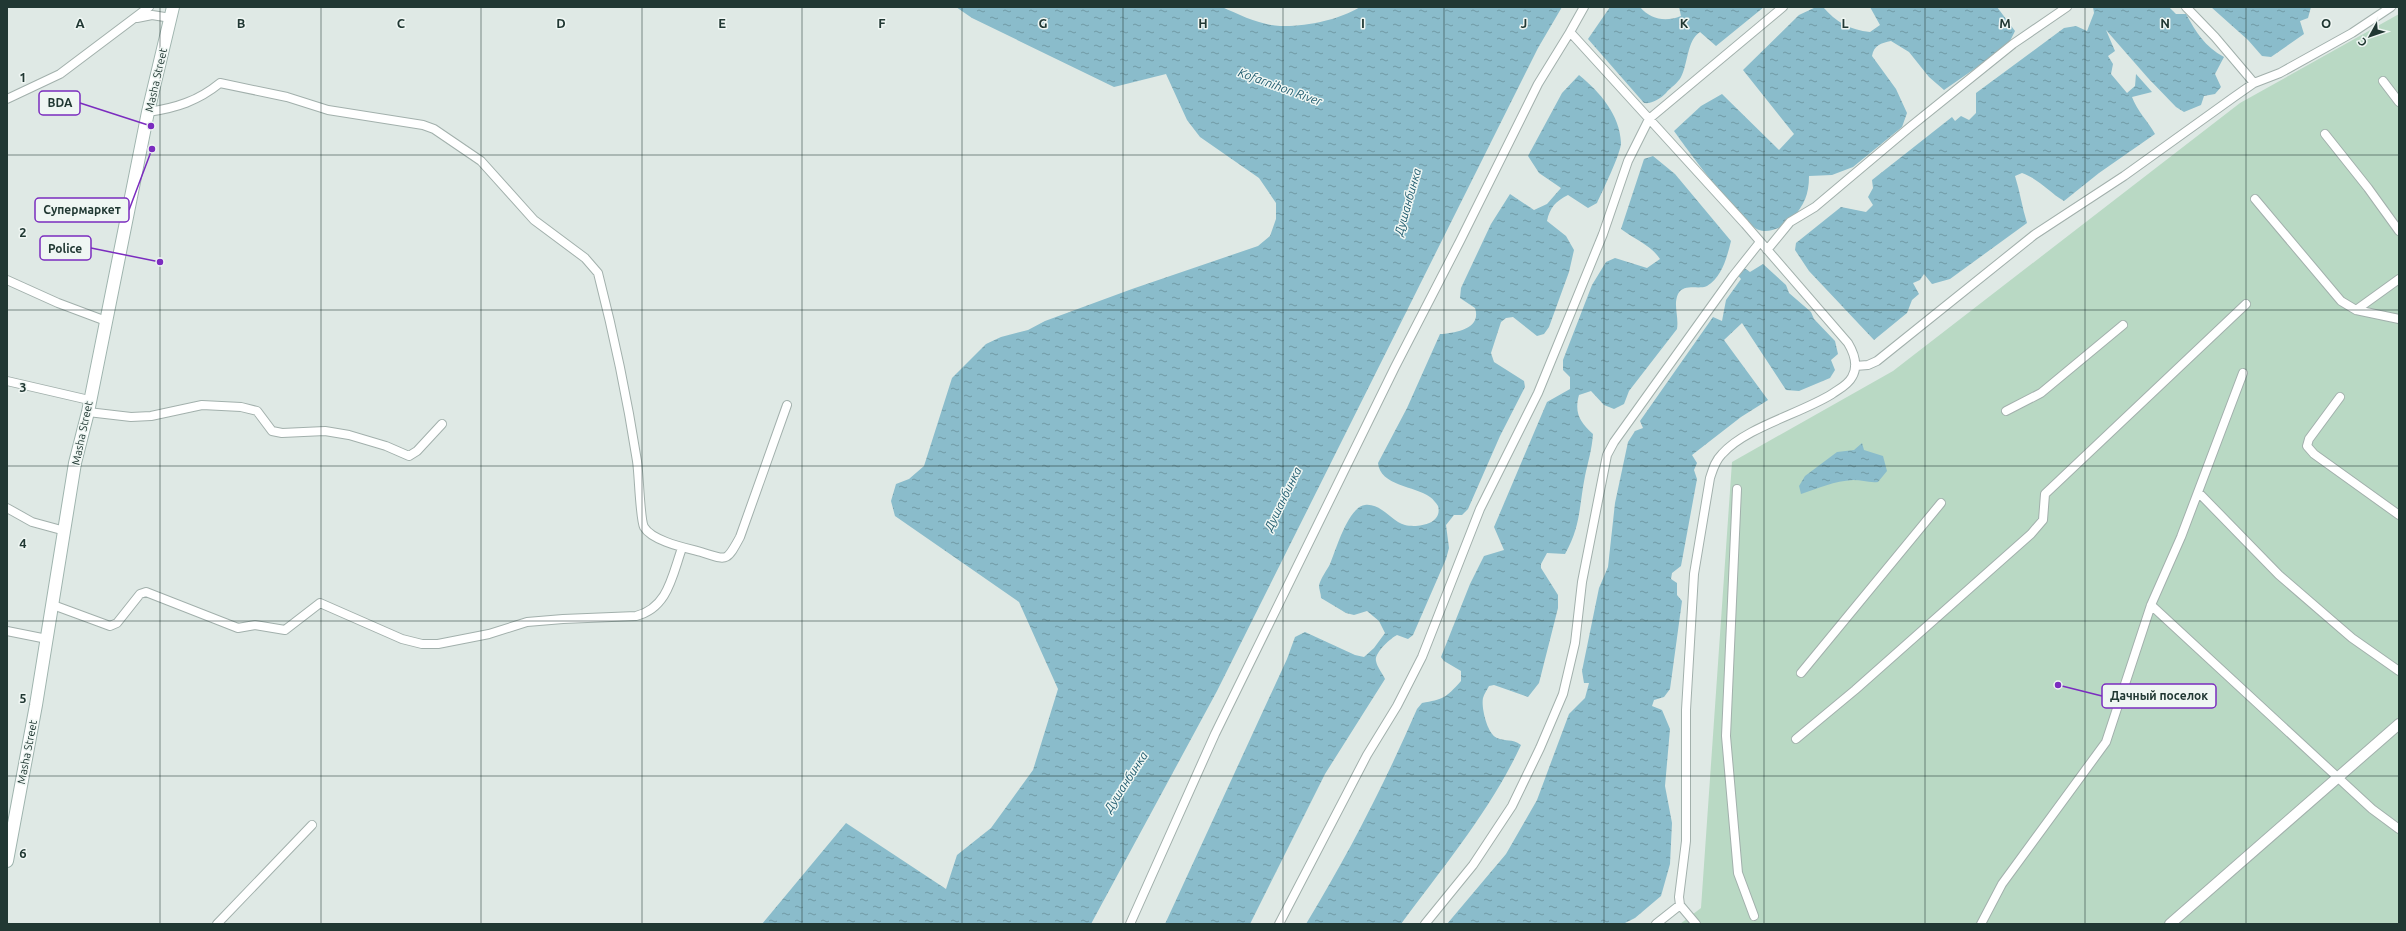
<svg xmlns="http://www.w3.org/2000/svg" width="2406" height="931" font-family="Ubuntu,sans-serif">
	<style>
		.garden { fill: #b9d9c4 }
		.water { fill: url(#water-ripples) }
		.lines { fill: none; stroke-linecap: round; stroke-linejoin: round }
		.minor-casing { stroke: #a2b0ac; stroke-width: 10 }
		.tertiary-casing { stroke: #a2b0ac; stroke-width: 12 }
		.secondary-casing { stroke: #9fb4ae; stroke-width: 14 }
		.minor { stroke: #fff; stroke-width: 8 }
		.tertiary { stroke: #fff; stroke-width: 10 }
		.secondary { stroke: #fff; stroke-width: 12 }
		.grid { fill: none; stroke: #213833; stroke-width: 1; stroke-opacity: 0.55 }
		.labels { text-anchor: middle; stroke-width: 3; stroke-linejoin: round; paint-order: stroke }
		.street-label { font-size: 11px; fill: #213833; stroke: #eff6f3 }
		.water-label { font-size: 12px; font-style: italic; fill: #205c6f; stroke: #eff6f3 }
		.grid-label { font-size: 13px; text-anchor: middle; font-weight: bold; fill: #213833; stroke: #eff6f3; stroke-width: 3; stroke-linejoin: round; paint-order: stroke }
		.leader { fill: none; stroke: #7b2cbf; stroke-width: 1.5 }
		.callout-dot { fill: #7b2cbf; stroke: #eff6f3; stroke-width: 1.5 }
		.callout { fill: #eff6f3; stroke: #7b2cbf; stroke-width: 1.5 }
		.callout-label { font-size: 12px; text-anchor: middle; font-weight: bold; fill: #213833 }
	</style>
	<defs>
		<pattern id="water-ripples" width="26" height="14" patternUnits="userSpaceOnUse"><rect width="26" height="14" fill="#8abccb"/><path d="M2 4q2-2 4 0t4 0M15 11q2-2 4 0t4 0" fill="none" stroke="#709aa5"/></pattern>
	</defs>
	<rect width="100%" height="100%" fill="#dfe9e5"/>
	<path class="garden" d="M2399 14V924H1680L1701 908 1732 462 1893 371 2240 103Z"/>
	<path class="water" d="M956 7H1222C1240 15 1260 25 1280 26 1305 27 1339 20 1360 7H1562L1538 48 1217 691 1091 924H762L846 823 946 889 957 855 991 828 1033 770 1058 689 1019 602 895 516 891 501 896 484 909 479 924 466 952 378 986 344 1001 337 1028 330 1045 321 1132 289 1258 246 1270 236 1276 219V203L1259 178 1200 137 1187 120 1166 74 1114 87 972 18Z
		M1610 7H1640C1651 20 1666 22 1681 16L1679 7H1764L1716 46 1700 32C1687 40 1688 64 1681 77 1678 83 1670 88 1666 93 1660 99 1652 104 1644 103L1588 39Z
		M1816 7H1823C1836 22 1850 30 1870 32L1880 25 1870 7H1997L2015 31 2009 43 1996 54 1944 90 1929 77 1909 52 1891 41C1881 43 1874 45 1872 56L1896 89 1907 113 1902 127 1853 167 1832 175 1809 176C1809 195 1804 205 1792 219 1785 226 1769 234 1759 230 1742 224 1686 148 1674 131L1701 106 1722 94 1779 150 1794 134 1743 70 1799 15Z
		M2093 7H2169L2176 14H2186C2196 32 2205 47 2224 57L2215 74 2221 87 2215 94 2204 96 2201 105 2184 112 2176 107 2148 78 2106 30 2115 51 2108 56 2113 64 2111 74 2127 93 2135 86 2136 74 2152 92 2132 97C2137 111 2148 121 2155 134L2099 173 2064 201C2049 192 2039 179 2022 173L2015 176C2020 192 2022 207 2027 223L1950 279 1932 284 1924 274 1920 280 1913 283 1919 294 1912 300 1907 313 1874 340 1809 271 1795 250 1796 243 1841 207 1866 212 1873 205 1868 197 1873 188 1872 180 1952 117 1955 121 1961 116 1969 120 1976 113V93L2064 28 2076 26 2087 31 2094 13Z
		M2211 7H2311L2308 18 2300 21 2304 34 2271 57 2262 56 2248 40Z
		M1579 75C1600 92 1620 115 1621 143 1621 153 1602 192 1597 203L1588 208 1568 195C1556 201 1550 207 1547 221L1566 236 1574 250 1569 272 1549 327 1544 334 1537 336 1513 317 1506 318 1501 322 1491 353 1494 362 1524 381 1525 387 1500 436 1468 509 1462 515H1454L1446 525 1449 548 1446 559 1413 635 1408 639 1397 635C1391 638 1374 653 1376 661 1377 667 1383 674 1385 679L1325 774 1250 924H1165L1287 659 1295 637 1305 632 1355 655 1364 657 1374 648 1385 633 1379 621 1367 611 1354 615 1346 613 1321 598C1321 594 1319 589 1319 586 1320 579 1327 570 1330 564 1336 550 1348 507 1365 505 1381 503 1391 521 1405 525 1418 528 1443 524 1438 506 1436 503 1433 499 1430 497 1415 486 1380 486 1378 463L1407 408 1440 334C1455 333 1482 329 1475 308L1460 298 1461 288 1491 224 1510 194 1534 210 1547 204 1561 188 1539 173 1528 156 1562 93Z
		M1653 156 1675 174 1731 241C1727 257 1722 277 1707 286 1699 290 1684 283 1678 294 1673 305 1679 316 1677 329L1629 391 1624 404 1614 409 1604 405 1591 391 1579 395C1574 413 1580 422 1593 434 1592 449 1588 462 1585 476 1579 506 1581 526 1565 554L1547 553 1541 564V568L1558 595V608L1539 683 1528 697 1494 685 1489 686C1487 690 1484 694 1483 698 1481 707 1487 734 1497 738 1507 742 1511 738 1521 745 1491 810 1443 867 1401 924H1306C1348 855 1385 783 1417 709L1422 703C1443 699 1445 699 1461 681V671L1444 661 1441 657 1470 584 1484 556 1504 550 1494 527 1547 402 1570 389V377L1563 370V360L1592 285 1606 262 1615 258 1647 268 1660 259C1651 245 1634 239 1621 229L1644 159Z
		M1763 264 1786 285 1789 293 1811 312 1814 319 1835 341 1838 354 1831 360 1835 370 1830 378 1799 391 1786 390 1742 323 1724 340 1768 400 1741 417 1692 455 1697 463 1694 470 1697 479 1681 566 1672 573 1671 579 1677 583V595L1682 601 1670 689 1664 697 1654 700 1652 706 1662 710 1670 729 1665 786 1672 823 1670 864 1661 896 1635 918 1623 924H1447L1506 854 1537 800 1569 714 1585 698 1589 683H1584L1582 671 1599 588 1608 567 1615 503 1628 442 1635 431 1643 428 1640 421 1713 317 1722 321 1726 300 1741 279 1736 273 1743 267 1750 272Z
		M1862 443 1864 450 1883 456 1887 471 1878 482C1869 483 1862 480 1853 480 1834 481 1819 488 1801 494L1799 486 1805 476 1837 452 1854 450Z"/>
	<g class="lines">
		<g class="minor-casing">
			<path id="minor" d="M1584 7 1570 32 1745 224 1848 343C1854 353 1859 365 1852 377 1848 385 1839 389 1832 394 1800 414 1746 427 1722 454 1715 461 1713 469 1710 478L1694 574 1686 710V841L1679 897 1680 905
				M2186 7 2215 37 2254 83
				M137 18 152 15 171 18
				M2383 81 2399 102
				M7 99 60 74 149 7
				M148 112C176 108 198 101 220 83L287 97 328 110 423 125 434 129 481 161 534 220 585 258 598 273C614 335 627 397 637 461 639 473 640 520 644 527 652 541 686 548 701 552 727 560 726 563 740 537L787 405
				M2325 134 2368 188 2399 231
				M2255 199 2341 301 2356 310 2399 319
				M1767 250 1790 222 1815 207 1910 127 2013 44 2067 7
				M7 280 58 303 106 321
				M2356 310 2399 279
				M1855 366 1868 365 1877 361 2034 235 2124 176 2234 97 2254 83 2280 73 2352 33 2391 7
				M7 381 89 400
				M2340 397 2309 439 2307 446 2314 454 2399 515
				M2006 411 2041 393 2123 325
				M88 412 131 417 151 416 202 405 241 407 257 411 272 431 282 433 325 431 349 435 386 446 409 456 417 451 442 424
				M1737 489 1726 736 1738 873 1754 916
				M2198 492 2279 575 2352 638 2399 671
				M7 508 32 522 65 531
				M53 605 110 626 117 623 140 594 146 592 238 628 255 625 285 630 320 603 402 639 422 644H438L489 634 527 622 563 619 636 616C668 608 672 576 682 548
				M2151 605 2372 809 2399 829
				M7 631 47 639
				M1801 673 1941 503
				M1796 739 1855 690 2031 534 2043 520 2045 494 2246 304
				M217 924 312 825
				M1130 924 1215 734 1395 367 1460 241 1538 84 1570 32
				M1279 924 1367 755 1397 706 1422 657 1480 509 1538 393 1603 234 1628 161 1649 119 1783 7
				M1425 924 1473 865 1512 806 1540 748 1563 694 1575 643 1582 582 1607 455 1614 442 1733 276 1760 242
				M1656 924 1680 905 1696 924
				M1981 924 2002 884 2106 742 2151 605 2181 537 2243 373"/>
		</g>
		<g class="tertiary-casing">
			<path id="tertiary" d="M2170 924 2399 724"/>
		</g>
		<g class="secondary-casing">
			<path id="secondary" d="M7 861 36 705 75 463 88 412 148 112 173 7"/>
		</g>
		<use href="#minor" class="minor"/>
		<use href="#tertiary" class="tertiary"/>
		<use href="#secondary" class="secondary"/>
	</g>
	<path class="grid" d="M160 7V924M321 7V924M481 7V924M642 7V924M802 7V924M962 7V924M1123 7V924M1283 7V924M1444 7V924M1604 7V924M1764 7V924M1925 7V924M2085 7V924M2246 7V924M7 155H2399M7 310H2399M7 466H2399M7 621H2399M7 776H2399"/>
	<g class="labels">
		<g class="street-label">
			<text transform="translate(156 80) rotate(-77)" y="4">Masha Street</text>
			<text transform="translate(82 433) rotate(-78)" y="4">Masha Street</text>
			<text transform="translate(27 752) rotate(-79)" y="4">Masha Street</text>
		</g>
		<g class="water-label">
			<text transform="translate(1280 87) rotate(20)" y="4">Kofarnihon River</text>
			<text transform="translate(1408 202) rotate(-74)" y="4">Душанбинка</text>
			<text transform="translate(1283 499) rotate(-64)" y="4">Душанбинка</text>
			<text transform="translate(1126 782) rotate(-57)" y="4">Душанбинка</text>
		</g>
	</g>
	<g class="grid-label">
		<text x="80" y="28">A</text>
		<text x="241" y="28">B</text>
		<text x="401" y="28">C</text>
		<text x="561" y="28">D</text>
		<text x="722" y="28">E</text>
		<text x="882" y="28">F</text>
		<text x="1043" y="28">G</text>
		<text x="1203" y="28">H</text>
		<text x="1363" y="28">I</text>
		<text x="1524" y="28">J</text>
		<text x="1684" y="28">K</text>
		<text x="1845" y="28">L</text>
		<text x="2005" y="28">M</text>
		<text x="2165" y="28">N</text>
		<text x="2326" y="28">O</text>
		<text x="23" y="82">1</text>
		<text x="23" y="237">2</text>
		<text x="23" y="392">3</text>
		<text x="23" y="548">4</text>
		<text x="23" y="703">5</text>
		<text x="23" y="858">6</text>
	</g>
	<path class="leader" d="M151 126L80 103M152 149L129 210M160 262L91 248M2058 685L2102 696"/>
	<g class="callout-dot">
		<circle cx="151" cy="126" r="4"/>
		<circle cx="152" cy="149" r="4"/>
		<circle cx="160" cy="262" r="4"/>
		<circle cx="2058" cy="685" r="4"/>
	</g>
	<g class="callout">
		<rect x="39" y="91" width="41" height="24" rx="4"/>
		<rect x="35" y="198" width="94" height="24" rx="4"/>
		<rect x="40" y="236" width="51" height="24" rx="4"/>
		<rect x="2102" y="684" width="114" height="24" rx="4"/>
	</g>
	<g class="callout-label">
		<text x="60" y="107">BDA</text>
		<text x="82" y="214">Супермаркет</text>
		<text x="65" y="253">Police</text>
		<text x="2159" y="700">Дачный поселок</text>
	</g>
	<rect width="2406" height="931" fill="none" stroke="#213833" stroke-width="16"/>
	<g transform="translate(2370 36) rotate(230)" stroke="#eff6f3" stroke-width="3" paint-order="stroke">
	<path d="M0-3L7 15L0 10L-7 15Z" fill="#213833"/>
	<text y="-6" font-size="11" font-weight="bold" text-anchor="middle" fill="#213833">С</text>
	</g>
</svg>
